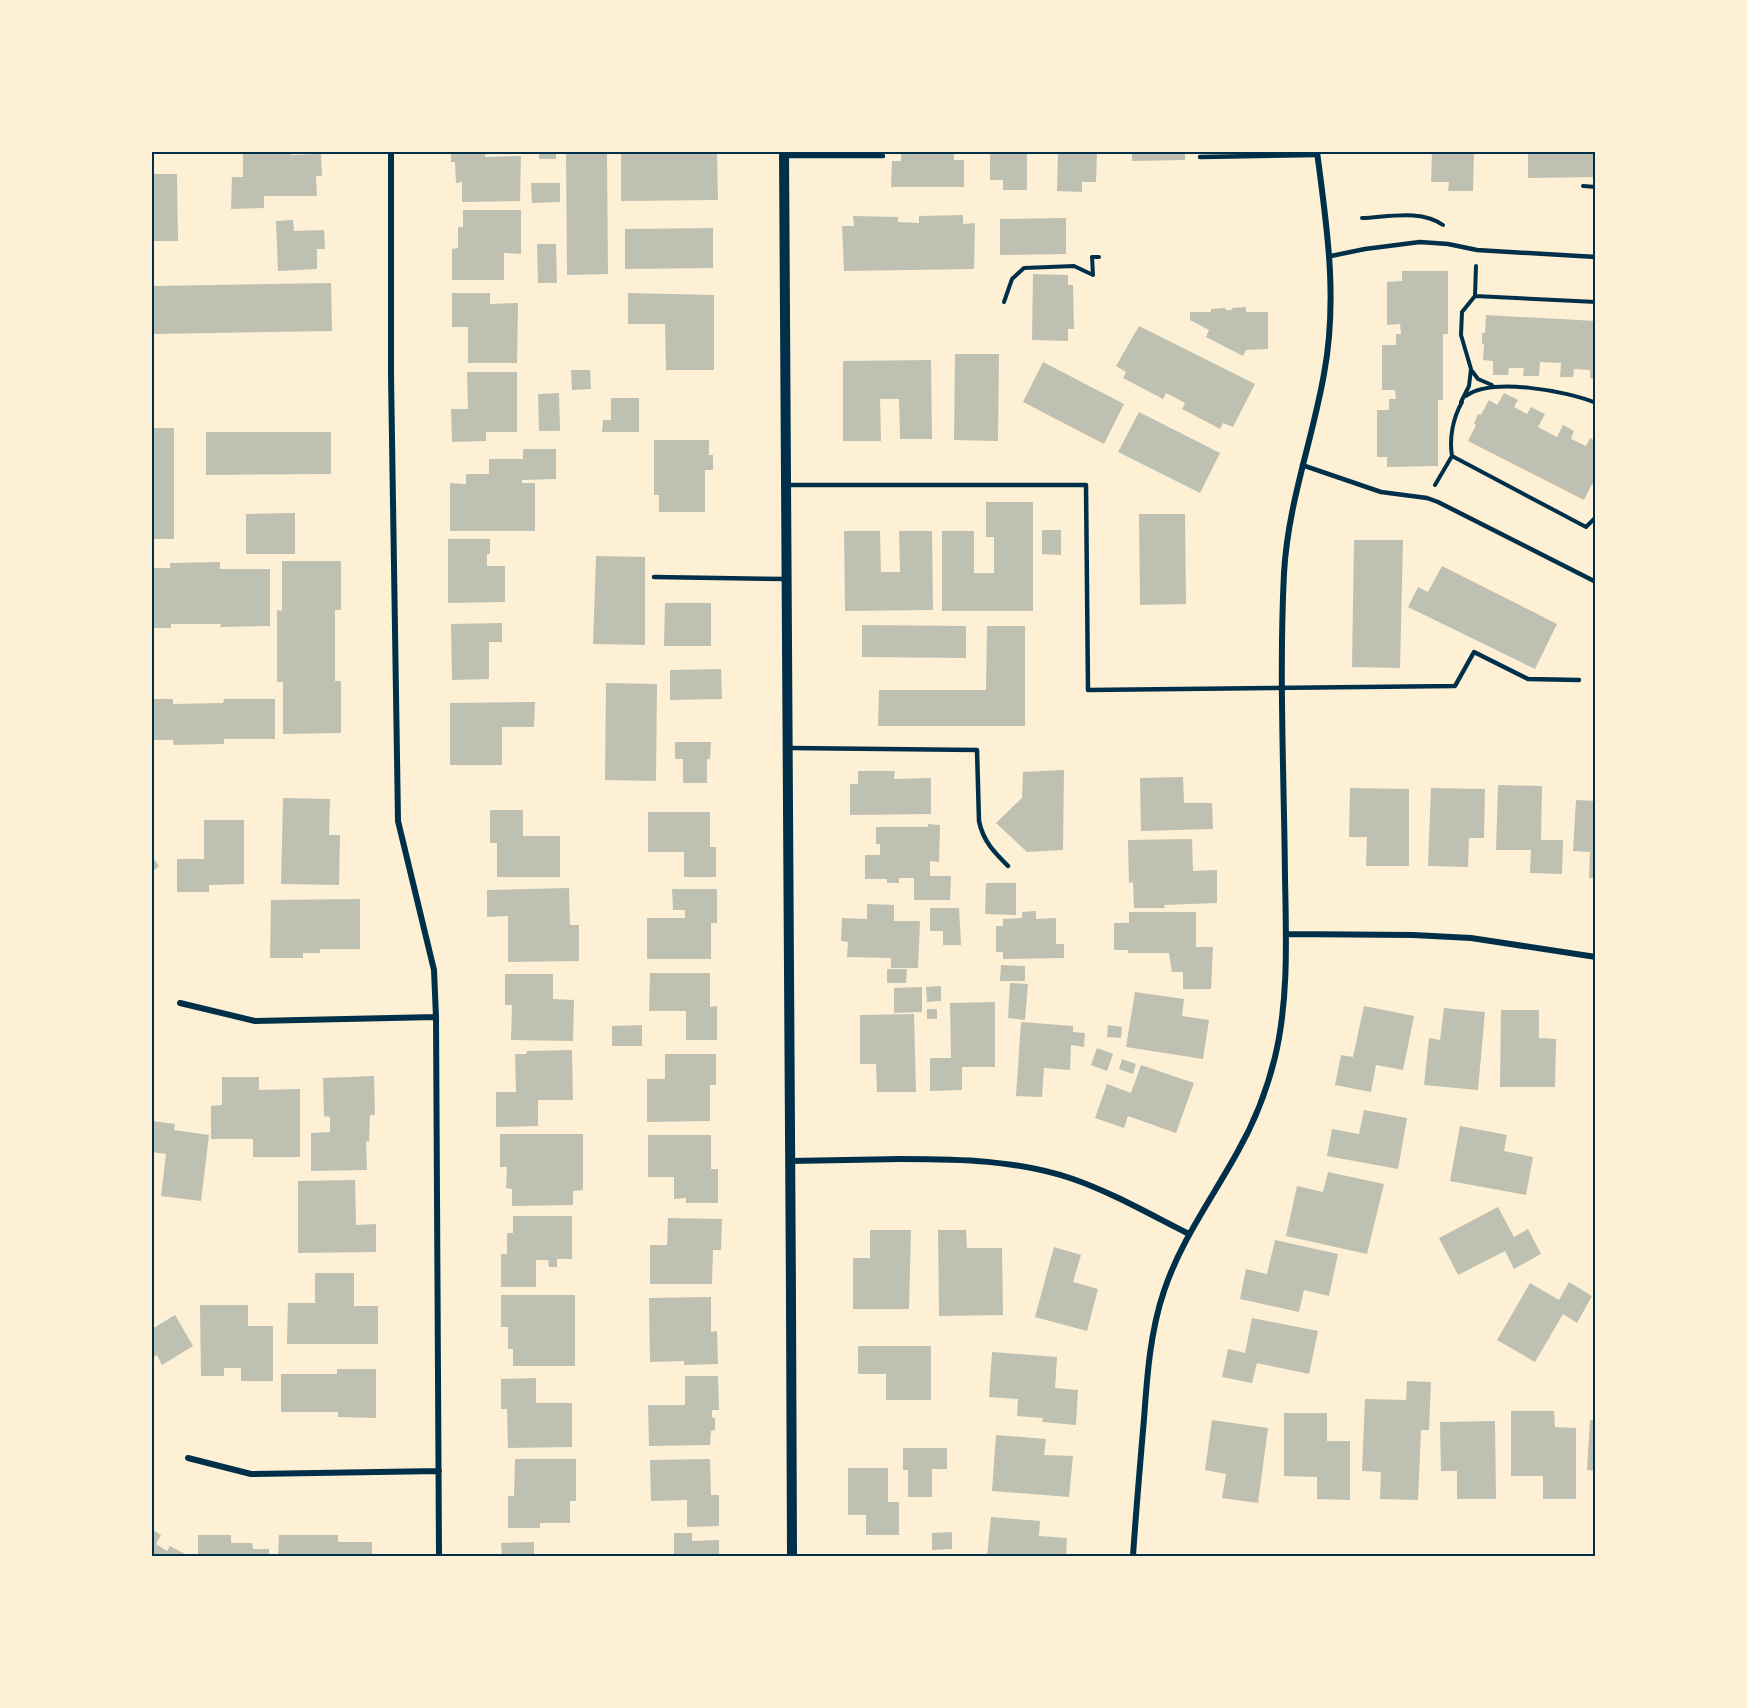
<svg xmlns="http://www.w3.org/2000/svg" width="1747" height="1708" font-family="Rubik,sans-serif">
	<style>
		.building { fill: #bec0b2 }
		.lines { fill: none; stroke-linecap: round; stroke-linejoin: round }
		.path { stroke: #003049; stroke-width: 4 }
		.service { stroke: #003049; stroke-width: 4.5 }
		.minor { stroke: #003049; stroke-width: 6 }
		.tertiary { stroke: #003049; stroke-width: 10 }
		.neatline { fill: none; stroke: #003049; stroke-width: 2 }
	</style>
	<rect width="100%" height="100%" fill="#fdf0d5"/>
	<path class="building" d="M243 152H290L291 155 321 154 322 176H316L317 196H264V208L231 209 232 177H243Z
		M451 152H485V157L521 156 520 201 462 202V182L456 183 455 162H451Z
		M539 152H556V159H539Z
		M566 152H607L608 274 567 275Z
		M621 152H717L718 200 621 201Z
		M901 152H954V160H964V187H891L892 161H901Z
		M990 152H1027V190H1003V180H990Z
		M1058 152H1097L1096 182H1082V192L1057 191Z
		M1132 152H1185V160L1132 161Z
		M1432 152H1474L1473 191H1448L1449 182H1431Z
		M1528 152H1596V177L1528 178Z
		M152 174H177L178 241H152Z
		M531 183H560V202L532 203Z
		M463 210H521V254L504 253V280H452V249L458 248V227H463Z
		M963 215V224L975 223 974 269 844 271 842 226H854L853 216 898 217V222L919 223V216Z
		M1066 218V254L1000 255V219Z
		M293 220 294 231 324 230 325 249H317V269L278 271 276 221Z
		M713 228V268L625 269V229Z
		M537 244H556L557 283H538Z
		M1402 271H1448V334H1443V400H1438V466L1387 467V457H1377V410H1389V399H1396L1395 390H1382V345H1396V334H1401L1400 324 1387 325V282L1402 281Z
		M1033 274 1068 275V285H1073L1074 329H1068V341L1032 340Z
		M331 283 332 331 152 334V286Z
		M452 293H490V304L518 303 517 363H468V327H452Z
		M628 293 714 295V370H666L665 324H628Z
		M1246 307V312H1268V349L1246 350 1243 356 1206 337 1209 330 1190 320V312H1211V309L1225 308 1226 310H1232V308Z
		M1486 315 1596 321V379L1590 378V370L1574 369 1573 377H1560L1561 363 1540 362 1539 376H1523L1524 368H1509L1508 375H1493V361L1483 360 1484 344H1482V333H1485Z
		M1139 326 1255 384 1233 427 1223 423 1220 429 1182 409 1185 403 1166 393 1163 399 1123 378 1126 372 1116 366Z
		M955 354H999L998 441 954 440Z
		M931 360 932 439H900L899 399H880L881 441H843V361Z
		M1043 362 1124 404 1104 444 1023 402Z
		M571 370H590L591 389 572 390Z
		M467 372H517V432H486V441L452 442 451 409H468Z
		M559 393 560 431H539L538 394Z
		M1504 393 1518 400 1514 407 1527 414 1531 407 1545 414 1538 427 1557 437 1563 425 1574 431 1571 439 1586 446 1590 438 1596 441V486L1592 484 1584 500 1468 441 1476 425 1474 424 1478 414 1481 415 1489 400 1497 405Z
		M611 398H639V432H602L603 420H611Z
		M1139 412 1220 453 1200 493 1118 452Z
		M152 428H174V539H152Z
		M206 432H331V474L206 475Z
		M654 440H709V455H713V470H705V512H659V495H654Z
		M523 449H556V479L522 480V483H535V531H450V483L466 484V474H489V459H523Z
		M986 502H1033V611H942V531H974V573H994V537H986Z
		M295 513V554H246V514Z
		M1139 514H1185L1186 604 1140 605Z
		M1042 530H1061V555L1042 554Z
		M844 531H880L881 572H900L899 531H932L933 610 845 611Z
		M448 539H490V554H487V566H505V602L448 603Z
		M1354 540H1403L1400 668 1352 667Z
		M596 556 645 557V645L593 644Z
		M282 561H341V610H335V681H341V733L283 734V682H277V610L282 611Z
		M220 562V569H270V626L220 627 221 624H171V628H152V568H170V563Z
		M1442 566 1557 624 1535 669 1408 607 1418 587 1428 592Z
		M665 603H711V646H664Z
		M502 623V642H489V679L452 680 451 624Z
		M862 625 966 626V658L862 657Z
		M987 626H1025V726H878L879 690H986Z
		M721 669 722 699 670 700V670Z
		M606 683 657 684 656 781 605 780Z
		M152 699H173V704L223 703 224 699H275V739H224V744L174 745 173 740H152Z
		M535 702 534 727H502V765H450V703Z
		M675 742H711L710 759H707V783H683V759H675Z
		M1064 770 1063 850 1027 852 996 823 1022 798 1023 772Z
		M858 771H895L894 779 931 778V814L850 815V784H858Z
		M1183 777 1184 803H1212L1213 829 1141 831 1140 778Z
		M1498 785 1542 786 1541 840H1563L1562 874 1530 873 1531 850H1496Z
		M1350 788 1409 789V866H1366L1367 837H1349Z
		M1431 788 1485 789 1484 838H1469L1468 867 1428 866Z
		M283 798 330 799 329 835H340L339 885 281 884Z
		M1576 800 1596 801V878H1589L1590 852 1573 851Z
		M490 810H523V836H560V877H497V843H490Z
		M648 812H710V847H716V877H684V852H648Z
		M204 820H244V884L209 885V892H177V859H204Z
		M928 824 940 825 939 862 930 861V876H951L950 900H914V878H899V883H887V879H865V855H880V844H876V827H928Z
		M1192 839 1193 871 1217 870V903L1164 905 1165 908H1134L1133 882 1129 883 1128 840Z
		M152 856 159 866 152 872Z
		M986 883H1016V915L985 914Z
		M569 888 570 925H579V961L508 962V916L487 917V890Z
		M672 889H717V923H711V959H647V918H685V910H673Z
		M360 899V949H320V953H303V958H270L271 900Z
		M867 904 894 905V921H920L918 968H891V958L847 957 848 942 841 941 842 918 867 919Z
		M930 908H959L961 945H943V931H930Z
		M1036 911V919L1056 918V944H1064V958L1003 959V952H996V926H1003V919L1022 918V912Z
		M1129 912H1196V947H1213L1211 989H1183V972H1172L1169 953H1128V950H1114V923H1129Z
		M1001 965 1025 966V981H1000Z
		M887 969H907L906 983H887Z
		M650 973H710V1007L717 1006V1040H686V1011H649Z
		M505 974H553V999L574 1000 573 1041 511 1040 512 1005H505Z
		M1010 983 1028 984 1025 1020 1008 1018Z
		M941 986V1001L927 1002 926 987Z
		M922 987V1012L894 1013V988Z
		M1135 992 1184 999 1182 1016 1209 1020 1203 1059 1126 1047Z
		M995 1002V1067H962V1090L930 1091V1058H951L950 1003Z
		M1364 1006 1414 1016 1403 1070 1376 1065 1371 1092 1335 1085 1341 1055 1353 1057Z
		M1444 1008 1485 1012 1478 1090 1424 1085 1429 1038 1440 1040Z
		M927 1009H937V1019H927Z
		M1501 1010H1539V1038L1556 1039 1555 1087H1500Z
		M914 1014 916 1092H877L876 1064H860V1015Z
		M1021 1022 1073 1026V1032L1085 1033 1084 1047 1071 1045 1070 1070 1044 1068 1042 1097 1016 1096Z
		M642 1025V1046H612V1026Z
		M1108 1025 1122 1027 1121 1038 1107 1037Z
		M1097 1048 1113 1054 1107 1071 1091 1065Z
		M572 1050 573 1100H538V1126L496 1127V1092H516L515 1054H526L527 1051Z
		M665 1054H716V1085H710V1121L647 1122V1079H665Z
		M1122 1059 1136 1064 1133 1074 1119 1069Z
		M1141 1065 1194 1083 1176 1133 1128 1116 1124 1128 1095 1118 1107 1084 1131 1093Z
		M374 1076 375 1115H370L369 1142 366 1141 367 1170 311 1171V1133L330 1132V1117L324 1116 323 1078Z
		M222 1077H259V1090L300 1089V1157H253V1139H211V1106L222 1105Z
		M1364 1110 1407 1118 1398 1169 1327 1156 1332 1129 1359 1134Z
		M152 1121 175 1124 174 1130 209 1135 201 1201 161 1196 166 1154 152 1152Z
		M1460 1126 1507 1135 1504 1151 1533 1157 1526 1195 1450 1181Z
		M500 1134H583V1190L573 1191V1205L512 1206V1189L506 1188 507 1167H500Z
		M648 1135H711V1169H718V1203H686V1198L674 1199V1177H648Z
		M1328 1172 1384 1184 1367 1254 1286 1236 1297 1186 1323 1192Z
		M355 1180 356 1225 376 1224V1252L298 1253V1181Z
		M1498 1207 1514 1237 1528 1229 1541 1254 1514 1269 1505 1251 1458 1275 1439 1238Z
		M513 1216H572V1259H557V1267H549L548 1260H536V1287H501V1254H507V1233H513Z
		M668 1218 722 1219 721 1250H713L712 1284H650V1245H667Z
		M870 1230H911L909 1309H853V1258H870Z
		M938 1230H966L967 1248H1002L1003 1315 939 1316Z
		M1275 1240 1338 1254 1329 1296 1304 1290 1299 1312 1240 1299 1246 1269 1267 1274Z
		M1054 1247 1081 1255 1073 1282 1098 1289 1087 1331 1035 1317Z
		M315 1273H354V1306H378V1344H287L288 1303H315Z
		M1569 1282 1592 1296 1577 1323 1563 1314 1535 1362 1497 1340 1530 1283 1559 1300Z
		M501 1295H575V1366H513V1349H508V1327H501Z
		M711 1297V1332L717 1331 718 1364 684 1365V1361L650 1362 649 1298Z
		M200 1305H248V1326H273V1381H241V1368H224V1376H201Z
		M175 1315 193 1346 162 1365 157 1355 152 1358V1329Z
		M1252 1318 1318 1331 1309 1374 1257 1363 1252 1383 1222 1377 1228 1349 1245 1353Z
		M858 1346H931V1400H886V1374H858Z
		M992 1352 1057 1357 1055 1388 1078 1390 1076 1425 1042 1422 1043 1418 1017 1416 1018 1399 989 1397Z
		M337 1369H376V1418L338 1417V1412H281V1374H337Z
		M685 1376H718L719 1410H712V1417L715 1418V1430L711 1431 710 1445 649 1446 648 1405H685Z
		M536 1378V1403H572V1447L508 1448 507 1409H501V1379Z
		M1407 1381 1431 1382 1429 1430H1421L1418 1500 1380 1499 1381 1472 1362 1471 1365 1399 1406 1400Z
		M1511 1411H1554L1555 1427 1576 1428V1499H1543V1476H1511Z
		M1284 1413H1327V1441H1350V1500L1317 1499V1477L1284 1476Z
		M1212 1420 1268 1428 1258 1503 1222 1498 1226 1474 1205 1470Z
		M1590 1420H1596V1471L1587 1470Z
		M1495 1421 1496 1499H1457V1471H1441L1440 1422Z
		M996 1435 1046 1439 1044 1455 1073 1456 1069 1497 992 1491Z
		M903 1448H947V1469H932V1497H908V1470H903Z
		M515 1459H576V1501H570V1523H540V1528H508V1496H514Z
		M710 1459 711 1495H719V1526L687 1527V1500L651 1501 650 1460Z
		M848 1468H888V1502H899V1535H866V1515H848Z
		M991 1517 1040 1521 1039 1536 1067 1538 1066 1556H987Z
		M152 1529 161 1535 156 1544 167 1551 170 1546 189 1556H152Z
		M952 1532V1549L932 1550V1533Z
		M674 1533H692V1541L719 1540V1556H674Z
		M198 1535H231V1543H252L253 1549H269V1556H198Z
		M279 1535H338V1542H372V1556H278Z
		M534 1542V1556H502L501 1543Z"/>
	<g class="lines">
		<path class="path" d="M1583 186 1596 187
			M1362 218C1388 217 1421 209 1443 225
			M1475 296 1476 266
			M1004 302 1012 279 1024 268 1074 266 1093 275 1092 257H1099
			M1472 371 1478 379 1492 385
			M1466 396C1492 377 1567 391 1596 403
			M1461 402 1469 386 1471 369 1461 335 1462 312 1475 296 1596 302
			M1452 456C1449 438 1453 418 1462 402
			M1435 485 1452 456 1586 527 1596 517"/>
		<path class="service" d="M784 156H883
			M1200 157 1318 155
			M1331 256 1365 249 1420 242 1448 244 1477 250 1596 257
			M1302 465 1381 492 1427 498 1438 502 1596 582
			M789 485H1086L1088 690 1455 686 1474 652 1528 679 1579 680
			M654 577 786 579
			M790 748 977 750 979 821C983 841 994 852 1008 866"/>
		<path class="minor" d="M391 152V375L398 821 434 970 436 1017 439 1556
			M1286 934 1413 935 1471 938 1596 957
			M180 1003 255 1021 436 1017
			M790 1161C827 1160 864 1160 901 1159 959 1159 1017 1160 1073 1179 1113 1193 1151 1215 1189 1234
			M188 1458 251 1474 439 1471
			M1133 1556C1136 1511 1140 1465 1144 1419 1147 1377 1150 1332 1164 1291 1181 1240 1213 1197 1238 1151 1255 1121 1267 1090 1275 1057 1289 999 1286 936 1285 877 1284 776 1279 674 1284 573 1288 503 1312 442 1324 374 1338 299 1327 227 1317 152"/>
		<path class="tertiary" d="M784 152C789 620 790 1088 792 1556"/>
	</g>
	<rect width="1747" height="1708" fill="none" stroke="#fdf0d5" stroke-width="306"/>
	<rect x="153" y="153" width="1441" height="1402" class="neatline"/>
</svg>
